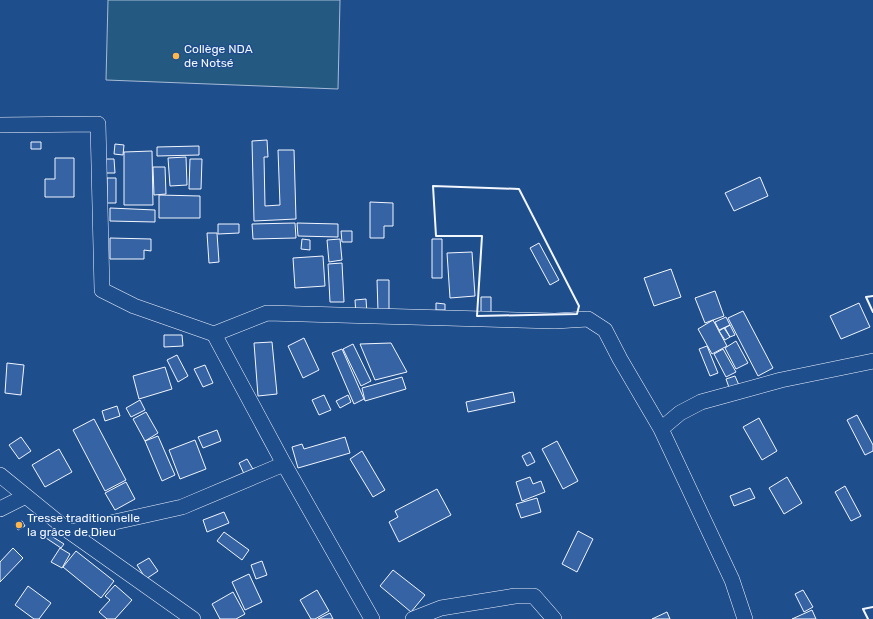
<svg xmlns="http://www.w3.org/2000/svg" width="873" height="619" font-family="Rubik,sans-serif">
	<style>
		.green { fill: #245a82; stroke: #a8bbd7 }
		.building { fill: #3563a3; stroke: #f2f6ff }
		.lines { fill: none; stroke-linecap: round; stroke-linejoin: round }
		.minor-casing { stroke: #f2f6ff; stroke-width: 16 }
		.minor { stroke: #1f4e8c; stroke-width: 15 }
		.wall { stroke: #f2f6ff; stroke-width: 2 }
		.poi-dot { fill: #ffb74d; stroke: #1f4e8c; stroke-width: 1.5 }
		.labels { text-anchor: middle; stroke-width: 3; stroke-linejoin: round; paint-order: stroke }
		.poi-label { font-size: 12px; fill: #f2f6ff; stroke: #1f4e8c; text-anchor: start }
	</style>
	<rect width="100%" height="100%" fill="#1f4e8c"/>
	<path class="green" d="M108 0H340L338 89 106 80Z"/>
	<path class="building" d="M267 140 268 157H264L265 206 280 205 278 150H294L296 219 254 221 252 141Z
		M31 142H41V149H31Z
		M115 144 124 145 123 155 114 154Z
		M199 146V155L157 156V147Z
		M152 151 153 205H124V152Z
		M186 157 187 185 170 186 168 158Z
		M55 158H74V197H45V179H55Z
		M106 159H114L115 173H106Z
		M190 159H202L201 189H189Z
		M153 167H165L166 194 154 195Z
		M760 177 768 196 734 211 725 193Z
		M107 178H116V203H107Z
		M159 195 200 196V218H159Z
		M370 202 393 203V226H384V238H370Z
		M110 208 155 210V222L110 221Z
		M295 223 296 238 253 239 252 224Z
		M297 223 338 224V237L298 236Z
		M218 224H239V233L218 234Z
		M341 231H352V242H342Z
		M207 233H217L219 262 209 263Z
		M110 238 151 239V251L144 250V259H110Z
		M302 239 310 240V250L301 249Z
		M340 239 342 260 329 262 327 240Z
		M432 239H442V278H432Z
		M539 243 559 280 550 285 530 248Z
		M472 252 475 296 450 298 447 253Z
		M323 256 325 286 295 288 293 258Z
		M342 263 344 302H330L328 264Z
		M671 269 681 297 654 306 644 278Z
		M377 280H389V310L378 311Z
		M715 291 724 316 705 323 695 298Z
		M481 297H491V312H481Z
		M366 299 367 314 356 315 355 300Z
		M436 303 445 304V310H436Z
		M859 303 870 327 841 339 830 316Z
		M743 311 773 368 758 376 728 318Z
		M726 317 730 325 719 330 715 322Z
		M713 320 727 346 712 354 698 329Z
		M730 325 735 335 730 337 725 328Z
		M724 328 730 337 725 340 719 331Z
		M164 335H182L183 346 164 347Z
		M304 338 319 370 303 378 288 346Z
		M736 341 748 363 736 369 725 348Z
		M272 342 277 394 258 396 254 343Z
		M391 343 407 372 375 380 360 344Z
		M353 344 371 381 361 386 343 349Z
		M707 346 718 373 710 376 699 349Z
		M342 349 364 399 354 404 332 353Z
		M723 349 736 372 726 377 714 354Z
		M177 355 188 376 178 382 167 360Z
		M7 363 24 365 21 395 5 393Z
		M205 365 213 383 203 387 194 369Z
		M165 367 172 389 139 399 133 376Z
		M735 376 741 390 731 393 726 379Z
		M402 377 406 389 365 401 362 388Z
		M513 392 515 402 468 412 466 402Z
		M324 395 331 410 319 415 312 400Z
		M348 395 351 402 340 408 336 401Z
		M140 400 145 410 131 417 126 408Z
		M117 406 120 416 105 421 102 411Z
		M146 412 158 433 145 441 133 419Z
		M857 415 873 445V451L865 455 847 420Z
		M759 418 777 451 762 460 743 427Z
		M94 419 126 480 105 491 73 430Z
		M217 430 221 441 203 448 198 437Z
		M158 436 175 475 162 481 145 441Z
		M21 437 31 451 19 459 9 445Z
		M345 437 350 453 298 468 292 447 302 444 304 449Z
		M195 440 206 469 180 479 169 450Z
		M557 441 578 481 563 489 542 449Z
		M59 449 72 472 45 487 32 465Z
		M362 451 385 490 373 497 350 459Z
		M530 452 535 462 527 466 522 456Z
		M247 459 254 471 245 476 239 463Z
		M530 477 533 484 541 481 545 492 522 501 516 482Z
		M787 477 802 503 784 514 769 488Z
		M126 482 135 499 115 510 105 493Z
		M845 486 861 516 851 521 835 492Z
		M750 488 755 498 734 506 730 496Z
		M437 489 451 515 399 542 389 522 398 517 395 511Z
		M537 498 541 512 521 518 516 504Z
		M224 512 229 523 207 532 203 520Z
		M22 521 25 526 18 530 15 524Z
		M578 531 593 539 577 572 562 564Z
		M45 532 64 544 61 548 43 536Z
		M224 532 249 550 242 560 217 541Z
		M13 548 23 558 0 582V562Z
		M60 548 70 554 62 568 51 562Z
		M76 551 114 581 101 598 63 567Z
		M149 558 158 571 146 579 137 565Z
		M262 561 267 575 256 579 251 565Z
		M393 570 425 595 411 612 380 586Z
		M249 574 262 602 245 610 232 582Z
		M115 585 132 600 115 619H107L99 612 110 600 105 596Z
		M28 586 51 603 39 619H34L15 605Z
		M317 590 329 611 315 619H311L300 600Z
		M803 590 813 607 804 612 795 594Z
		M233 592 245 614 236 619H220L212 604Z
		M812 610 816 619H792Z
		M667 612 670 619H652Z
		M330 613 333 619H318Z"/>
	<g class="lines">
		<g class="minor-casing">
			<path id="minor" d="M0 125 98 124 102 290 134 306 214 334 284 464 372 619
				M214 334 267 313 555 321 588 319 605 330 620 359 661 429 732 580 745 619
				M661 429 680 413 701 402 781 380 873 361
				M0 475 70 532 193 619
				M0 509 26 496
				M70 532 182 507 284 464
				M413 619 441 608 515 596H534L554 619"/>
		</g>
		<use href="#minor" class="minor"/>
		<path class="wall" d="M433 186 519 189 579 306 577 314 477 316 482 236H436Z
			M873 296 866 297 873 312
			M868 619 863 609 873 607"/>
	</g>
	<g class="poi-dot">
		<circle cx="176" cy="56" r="4"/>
		<circle cx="19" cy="525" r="4"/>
	</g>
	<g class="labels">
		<g class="poi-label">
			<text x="184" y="53">Collège NDA<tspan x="184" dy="14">de Notsé</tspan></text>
			<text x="27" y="522">Tresse traditionnelle<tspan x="27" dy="14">la grâce de Dieu</tspan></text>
		</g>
	</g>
</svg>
